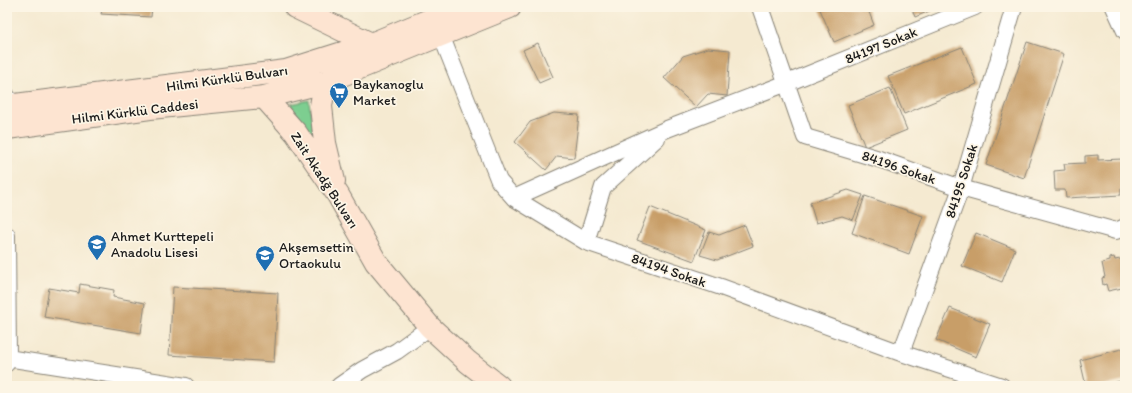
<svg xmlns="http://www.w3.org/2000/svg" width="1132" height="393" font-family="Itim,sans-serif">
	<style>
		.green { fill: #7dce90; stroke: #4c7556 }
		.building { fill: #c89e67 }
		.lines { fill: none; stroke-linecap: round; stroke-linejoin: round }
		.lane-casing { stroke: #888376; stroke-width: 10 }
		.street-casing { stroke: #888376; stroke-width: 18 }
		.secondary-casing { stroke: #888376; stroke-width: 24 }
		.lane { stroke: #fff; stroke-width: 8 }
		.street { stroke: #fff; stroke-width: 16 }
		.secondary { stroke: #fde4d1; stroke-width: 22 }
		.labels { text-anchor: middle; stroke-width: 3.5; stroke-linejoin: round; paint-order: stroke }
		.street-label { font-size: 14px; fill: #1c1c1c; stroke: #fcf5e5 }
		.poi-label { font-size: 14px; fill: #1c1c1c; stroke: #fcf5e5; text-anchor: start }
	</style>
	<rect width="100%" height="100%" fill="#fcf5e5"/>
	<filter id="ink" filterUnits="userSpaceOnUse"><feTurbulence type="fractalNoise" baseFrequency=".025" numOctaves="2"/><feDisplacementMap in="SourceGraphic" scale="8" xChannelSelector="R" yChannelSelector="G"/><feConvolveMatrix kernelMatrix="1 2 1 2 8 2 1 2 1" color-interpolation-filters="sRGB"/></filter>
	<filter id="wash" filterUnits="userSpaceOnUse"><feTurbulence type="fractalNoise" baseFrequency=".012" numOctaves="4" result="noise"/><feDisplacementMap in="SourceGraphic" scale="16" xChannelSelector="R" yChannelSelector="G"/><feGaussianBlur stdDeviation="0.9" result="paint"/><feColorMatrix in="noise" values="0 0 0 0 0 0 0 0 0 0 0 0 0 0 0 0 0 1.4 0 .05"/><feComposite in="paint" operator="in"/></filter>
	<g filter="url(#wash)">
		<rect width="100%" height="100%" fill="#f5ead1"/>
		<path class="green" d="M309 100 315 143 290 104Z"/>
		<g id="blocks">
			<path class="building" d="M78 7H152L151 17 101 14 102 10 78 8Z
				M819 7H867L874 25 834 42Z
				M911 7H939L915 17Z
				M1027 42 1064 54 1024 178 986 165Z
				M538 43 553 77 539 83 523 50Z
				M962 47 977 84 904 114 888 76Z
				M708 48 730 50 727 96 708 94 696 107 664 78 683 56Z
				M890 88 907 130 865 147 848 105Z
				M554 113 579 115 574 158 557 156 546 170 515 142 530 122Z
				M1098 155V160L1123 159V164H1125V188L1121 189V195L1066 198 1065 190H1055L1054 171 1065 170 1064 164 1085 163V156Z
				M848 190 863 195 853 220 842 216 816 223 810 203Z
				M865 196 923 216 909 254 852 233Z
				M650 207 706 230 694 261 637 240Z
				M745 225 753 246 717 260 700 255 709 232 719 235Z
				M976 233 1015 249 1002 282 962 266Z
				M1114 257 1115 260 1125 258V292L1123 293 1122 288 1108 291 1106 284 1103 285 1102 278 1105 277 1102 263 1110 261V258Z
				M80 284 114 290 113 297 145 303 141 333 44 317 49 288 79 293Z
				M173 287 278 293 274 362 169 355Z
				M950 308 990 324 976 357 936 340Z
				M1125 348V380L1100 386H1086L1080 360Z"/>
		</g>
	</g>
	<g filter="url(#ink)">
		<use href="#blocks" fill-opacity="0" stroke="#888376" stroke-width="1"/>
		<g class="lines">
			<g class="lane-casing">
				<path id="lane" d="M7 89 16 103"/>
			</g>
			<g class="street-casing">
				<path id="street" d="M760 7 805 137 879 159 961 188 1116 231 1125 227
					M1114 7 1125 31
					M441 35 499 181 514 198 586 242 721 287 901 353 1002 386
					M514 198 667 129 787 83 975 7
					M7 235 8 358 7 363
					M586 242 603 187 657 138
					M901 353 961 188 1014 7
					M7 358 186 386
					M339 386 362 370 397 351 430 327"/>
			</g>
			<g class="secondary-casing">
				<path id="secondary" d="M295 7 371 44
					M325 82 321 106 325 143 334 181
					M264 97 296 133 338 195 376 262 430 327 468 362 499 386
					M7 106 286 71 371 44 461 7
					M7 128 150 108 264 97 325 82 510 7"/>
			</g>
			<use href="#lane" class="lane"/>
			<use href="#street" class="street"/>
			<use href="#secondary" class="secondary"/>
		</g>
	</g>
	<defs>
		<g id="supermarket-pin" transform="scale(1)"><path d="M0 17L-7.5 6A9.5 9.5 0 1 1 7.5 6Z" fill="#1f6fb2" stroke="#fcf5e5"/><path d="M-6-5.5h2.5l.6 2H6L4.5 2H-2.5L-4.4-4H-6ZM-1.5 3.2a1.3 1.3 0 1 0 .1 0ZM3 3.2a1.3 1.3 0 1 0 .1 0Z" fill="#fff"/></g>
		<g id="school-pin" transform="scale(1)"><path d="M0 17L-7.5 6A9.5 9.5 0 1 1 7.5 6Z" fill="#1f6fb2" stroke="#fcf5e5"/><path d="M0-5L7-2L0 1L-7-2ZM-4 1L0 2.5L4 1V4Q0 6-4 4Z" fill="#fff"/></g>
	</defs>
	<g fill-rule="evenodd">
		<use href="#supermarket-pin" x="339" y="92"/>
		<use href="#school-pin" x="97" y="244"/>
		<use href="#school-pin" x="265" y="255"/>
	</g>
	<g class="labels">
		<g class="street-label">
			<text transform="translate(881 45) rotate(-22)" y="5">84197 Sokak</text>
			<text transform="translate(227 78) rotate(-8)" y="5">Hilmi Kürklü Bulvarı</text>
			<text transform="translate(135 111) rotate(-7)" y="5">Hilmi Kürklü Caddesi</text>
			<text transform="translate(899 167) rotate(19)" y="5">84196 Sokak</text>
			<text transform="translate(325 180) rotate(57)" y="5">Zait Akadğ Bulvarı</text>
			<text transform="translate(961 181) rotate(-72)" y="5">84195 Sokak</text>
			<text transform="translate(669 270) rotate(19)" y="5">84194 Sokak</text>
		</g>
		<g class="poi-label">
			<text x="353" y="89">Baykanoglu<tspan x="353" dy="16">Market</tspan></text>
			<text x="111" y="241">Ahmet Kurttepeli<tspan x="111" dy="16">Anadolu Lisesi</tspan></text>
			<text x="279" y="252">Akşemsettin<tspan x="279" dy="16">Ortaokulu</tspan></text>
		</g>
	</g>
	<rect width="1132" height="393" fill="none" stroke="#fcf5e5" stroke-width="24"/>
</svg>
